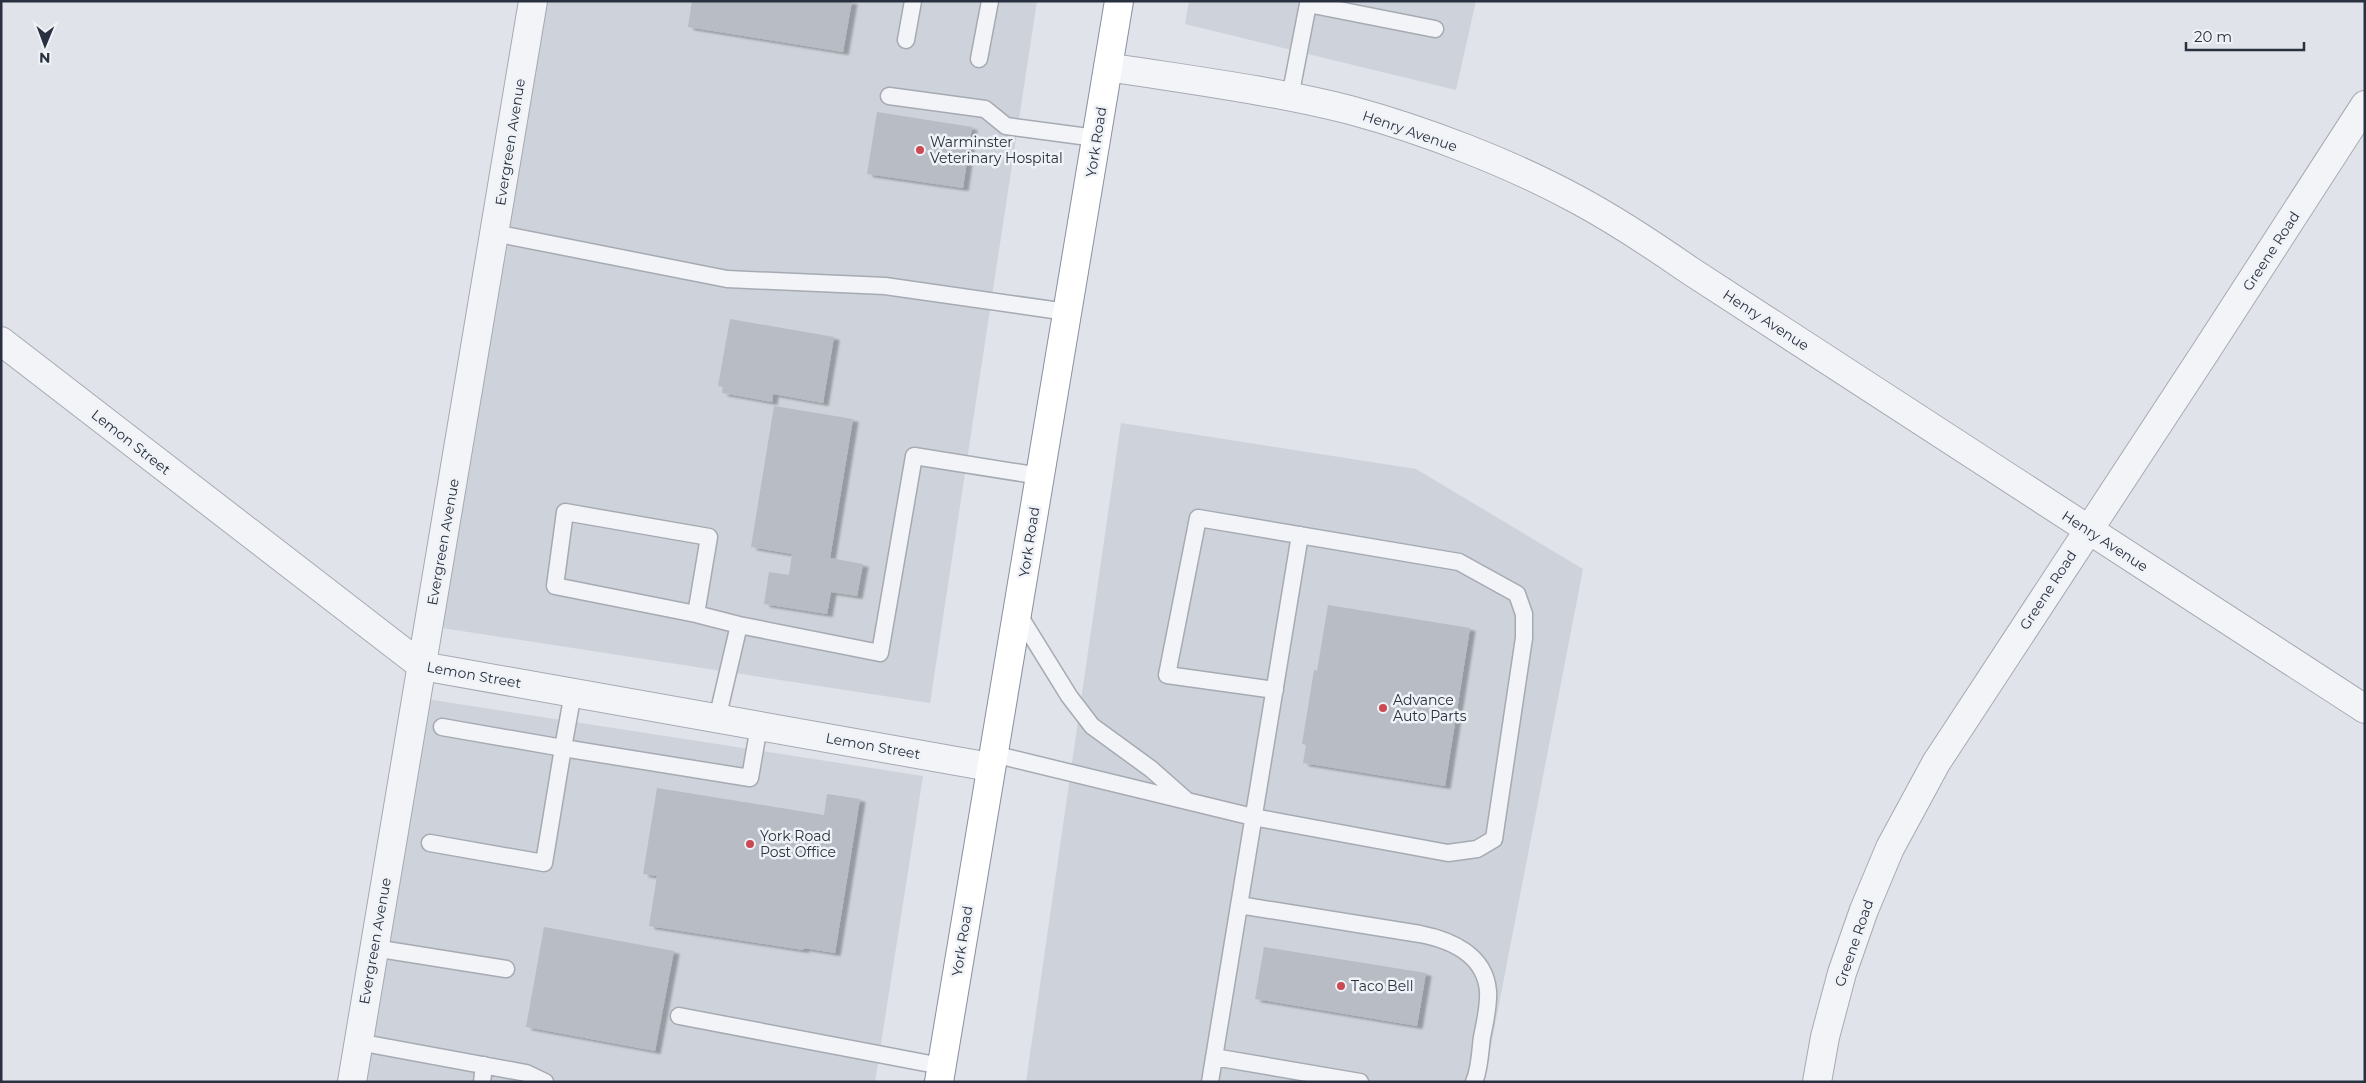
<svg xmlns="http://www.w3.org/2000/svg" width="2366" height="1083" font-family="Montserrat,sans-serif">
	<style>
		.built { fill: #ced2da }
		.building { fill: #b7bcc5; filter: url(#shadow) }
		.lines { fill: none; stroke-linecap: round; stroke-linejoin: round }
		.lane-casing { stroke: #a5aab3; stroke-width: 19 }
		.street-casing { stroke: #a5aab3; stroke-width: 30 }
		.highway-casing { stroke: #888f9f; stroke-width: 30 }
		.lane { stroke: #f3f4f7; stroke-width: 16 }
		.street { stroke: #f3f4f7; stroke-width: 28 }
		.highway { stroke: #fff; stroke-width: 28 }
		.poi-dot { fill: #ca4953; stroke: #eff2f6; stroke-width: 2 }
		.labels { text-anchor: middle; stroke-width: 5; stroke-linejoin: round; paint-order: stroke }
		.street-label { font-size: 14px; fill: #29303f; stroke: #eff2f6 }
		.poi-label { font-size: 14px; fill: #29303f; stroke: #eff2f6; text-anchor: start }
	</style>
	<defs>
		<filter id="shadow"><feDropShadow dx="5.5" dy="3" stdDeviation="1" flood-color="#0004"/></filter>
	</defs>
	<rect width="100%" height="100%" fill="#e0e3e9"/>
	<path class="built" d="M540 1H1037L930 703 436 627Z
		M1189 1H1476L1456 90 1185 24Z
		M1121 423 1416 469 1583 569 1484 1082H1026Z
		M420 698 923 776 875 1082H358Z"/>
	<path class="building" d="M692 1H852L843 52 688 27Z
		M877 112 972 127 963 188 867 174Z
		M730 319 834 337 823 403 773 394 772 402 722 393 723 387 718 386Z
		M774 406 853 419 830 558 863 564 857 596 831 592 827 614 764 604 769 572 789 575 792 554 751 547Z
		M1328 605 1470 628 1445 786 1303 763 1306 745 1302 744 1314 670 1317 671Z
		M657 788 824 815 827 794 860 799 835 953 804 948 803 950 649 926 657 876 643 874Z
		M544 927 674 951 655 1051 526 1027Z
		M1264 947 1426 973 1417 1026 1255 999Z"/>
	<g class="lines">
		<g class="lane-casing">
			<path id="lane" d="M906 40 913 1
				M979 59 990 1
				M889 96 985 109 1006 126 1096 138
				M1290 97 1308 4 1435 29
				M494 233 727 279 885 286 1067 312
				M1017 612 1069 696 1092 726 1151 769 1185 799
				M696 614 555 586 565 512 709 537 696 614 739 625 880 653 914 456 1040 476
				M573 693 563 748 750 778 759 726
				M717 719 739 625
				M993 754 1253 817 1448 853 1477 849 1494 839 1524 638V614L1517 594 1459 562 1198 518 1167 675 1275 690
				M430 843 544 863 563 748 442 727
				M1239 905 1420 934C1451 940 1485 955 1488 991 1489 1006 1485 1022 1482 1037 1480 1051 1480 1069 1474 1082
				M374 948 506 969
				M679 1016 941 1066
				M358 1042 526 1073 545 1082
				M1214 1057 1360 1082
				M482 1082 484 1065
				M1210 1082 1300 535"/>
		</g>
		<g class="street-casing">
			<path id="street" d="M1108 67C1189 80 1271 90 1350 110 1424 130 1510 163 1578 200 1617 221 1653 245 1689 270L2365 709
				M1 341 422 666 990 767
				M352 1082 533 1
				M1817 1082 1825 1037 1842 973 1864 910 1890 848 1936 763 2206 351 2365 105"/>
		</g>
		<g class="highway-casing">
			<path id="highway" d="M939 1082 1119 1"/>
		</g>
		<use href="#lane" class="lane"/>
		<use href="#street" class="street"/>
		<use href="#highway" class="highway"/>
	</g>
	<g class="poi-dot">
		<circle cx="920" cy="150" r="5"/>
		<circle cx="1383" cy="708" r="5"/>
		<circle cx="750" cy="844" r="5"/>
		<circle cx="1341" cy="986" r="5"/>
	</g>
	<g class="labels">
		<g class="street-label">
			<text transform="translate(1410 131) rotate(19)" y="5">Henry Avenue</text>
			<text transform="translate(510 142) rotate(-81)" y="5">Evergreen Avenue</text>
			<text transform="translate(1096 142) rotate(-81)" y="5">York Road</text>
			<text transform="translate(2271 251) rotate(-57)" y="5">Greene Road</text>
			<text transform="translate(1766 320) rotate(33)" y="5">Henry Avenue</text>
			<text transform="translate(131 442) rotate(38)" y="5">Lemon Street</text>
			<text transform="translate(2105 541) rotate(33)" y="5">Henry Avenue</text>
			<text transform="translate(443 542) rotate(-80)" y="5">Evergreen Avenue</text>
			<text transform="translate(1029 542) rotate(-81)" y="5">York Road</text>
			<text transform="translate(2048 590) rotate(-57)" y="5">Greene Road</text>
			<text transform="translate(474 675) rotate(10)" y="5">Lemon Street</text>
			<text transform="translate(873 746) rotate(10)" y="5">Lemon Street</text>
			<text transform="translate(375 941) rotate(-80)" y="5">Evergreen Avenue</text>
			<text transform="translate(962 941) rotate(-81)" y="5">York Road</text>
			<text transform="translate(1854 943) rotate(-71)" y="5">Greene Road</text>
		</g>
		<g class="poi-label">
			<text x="930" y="147">Warminster<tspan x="930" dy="16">Veterinary Hospital</tspan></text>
			<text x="1393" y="705">Advance<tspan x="1393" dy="16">Auto Parts</tspan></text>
			<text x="760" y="841">York Road<tspan x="760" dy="16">Post Office</tspan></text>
			<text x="1351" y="991">Taco Bell</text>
		</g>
	</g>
	<rect width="2366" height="1083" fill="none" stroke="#29303f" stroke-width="5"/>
	<g transform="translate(45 45) rotate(181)" stroke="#eff2f6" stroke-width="4" paint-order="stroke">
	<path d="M0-4L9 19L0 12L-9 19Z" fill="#29303f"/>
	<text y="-8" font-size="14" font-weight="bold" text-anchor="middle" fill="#29303f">N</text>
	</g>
	<path d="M2186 42v8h118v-8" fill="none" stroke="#29303f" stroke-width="2.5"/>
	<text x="2194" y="42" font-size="15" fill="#29303f" stroke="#eff2f6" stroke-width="4" paint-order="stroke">20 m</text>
</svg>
